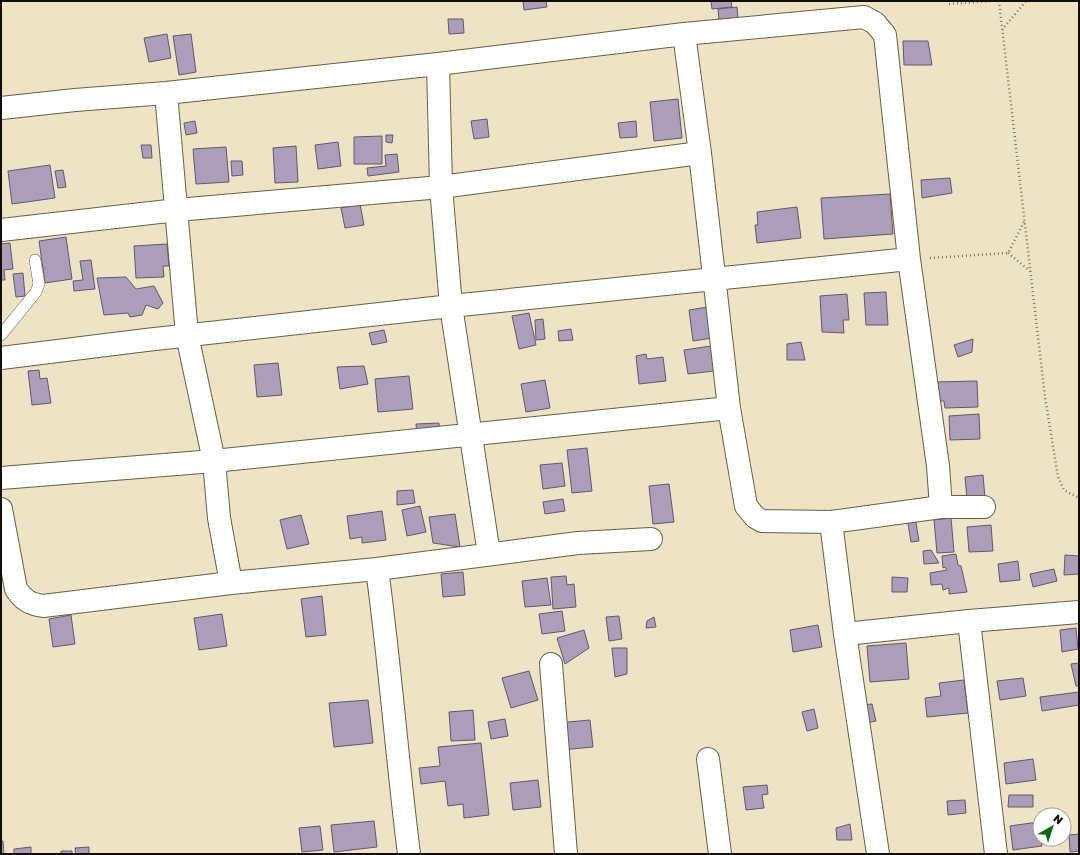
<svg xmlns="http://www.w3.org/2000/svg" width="1080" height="855" font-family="'Golos Text',sans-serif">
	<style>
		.building { fill: #aa9eb9; stroke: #625770 }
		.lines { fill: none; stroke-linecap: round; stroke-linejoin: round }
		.lane-casing { stroke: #675f44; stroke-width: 12 }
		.street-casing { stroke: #675f44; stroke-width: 24 }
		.path { stroke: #7d7663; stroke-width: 2.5; stroke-dasharray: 1 3; stroke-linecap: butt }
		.lane { stroke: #fff; stroke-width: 11 }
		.street { stroke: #fff; stroke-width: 22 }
	</style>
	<rect width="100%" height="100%" fill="#ede3c5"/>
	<path class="building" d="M523 1H546L547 7 524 10Z
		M711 1H731L732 7 712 9Z
		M737 7 738 18 719 20 718 9Z
		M448 19H463L464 33 449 34Z
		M167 34 171 58 149 62 144 38Z
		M191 34 196 72 179 75 173 36Z
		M903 41H928L932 65H904Z
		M678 99 682 138 654 141 650 102Z
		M487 119 489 137 474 139 471 121Z
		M195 121 197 133 186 135 184 123Z
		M636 121 637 137 620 138 618 123Z
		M386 135H393L392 143 386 142Z
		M382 136V164H354V137Z
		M338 142 341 166 318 169 315 145Z
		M141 145H151L152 158H143Z
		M296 146 298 182 275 183 273 148Z
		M226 147 229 182 196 184 193 149Z
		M397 154 399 172 368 176 367 168 386 166 385 155Z
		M231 161H242L243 175 232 176Z
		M50 165 55 198 12 204 8 171Z
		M63 170 66 187 58 188 55 171Z
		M950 178 952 193 922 198 921 180Z
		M890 194 893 234 824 239 821 198Z
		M360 204 364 225 345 228 341 208Z
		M797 207 801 238 757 243 755 225H758L757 212Z
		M66 237 72 279 45 283 39 241Z
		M10 243 13 269 4 270 5 280H1V244Z
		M167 244 169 266H163L164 277 136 278 134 246Z
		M91 260 95 289 74 291 73 281 83 280 80 261Z
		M23 273 25 296 16 297 13 274Z
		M126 277 136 289 154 286 163 303 158 309 146 305 142 315 130 317 128 313 104 315 97 278Z
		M886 292 888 325H866L864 293Z
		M847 294 849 320H843L844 333 822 332 820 296Z
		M708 307 712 338 693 341 689 310Z
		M529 313 536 345 519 349 512 316Z
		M543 319 545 339 536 340 535 320Z
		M571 329 573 340 559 341 558 331Z
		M384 330 387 342 372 345 369 333Z
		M973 339 972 352 958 357 954 345Z
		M801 342 805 360H787V344Z
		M711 346 714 371 688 374 684 350Z
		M646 354 647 359 663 357 666 381 639 384 636 356Z
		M278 363 282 395 257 397 254 365Z
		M364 366 368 384 340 389 337 367Z
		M39 370 40 379 47 378 51 403 32 405 28 371Z
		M409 376 413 409 378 412 375 379Z
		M545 380 550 408 526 412 521 384Z
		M977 381 978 407 945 408 944 401H936L935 382Z
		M979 414 980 439 950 440 949 416Z
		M439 423 440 434 417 435 416 424Z
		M587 448 592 491 572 493 567 450Z
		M562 463 565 486 543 489 540 465Z
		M983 475 985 498 967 499 965 477Z
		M669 484 674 522 653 524 649 486Z
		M413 490 415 503 397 505V491Z
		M563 499 565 511 545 514 543 502Z
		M420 506 426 532 407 536 402 510Z
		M382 511 386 540 362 543V537L350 539 347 516Z
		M914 511 919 541 911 542 906 512Z
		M455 514 460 547 433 543 429 517Z
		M301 515 309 544 287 549 280 520Z
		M951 518 954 552 937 553 934 520Z
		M991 525 993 551 969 552 967 527Z
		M931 550 939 563 924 564 923 551Z
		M956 554 958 565 961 566 967 592 949 594V588L943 590 942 584 931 585 930 573 947 570 945 567 943 568 942 556Z
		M1065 555 1079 556V574L1064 575Z
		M1018 561 1020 580 1000 582 998 564Z
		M1054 569 1057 581 1033 587 1030 574Z
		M463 572 465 595 443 597 441 574Z
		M566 576 567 585 574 584 576 607 553 609 551 577Z
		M892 577 908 578 907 592H892Z
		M547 578 551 605 525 607 522 581Z
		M322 596 326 635 306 637 301 599Z
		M562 611 565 631 542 634 539 614Z
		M222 614 227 646 199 650 194 618Z
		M71 615 75 644 53 647 49 619Z
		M619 616 622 639 609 641 606 617Z
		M654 617 656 627 646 628 647 621Z
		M818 625 822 647 793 652 790 630Z
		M1076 628 1078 649 1062 652 1060 630Z
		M584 630 589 648 565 664 557 638Z
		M906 643 909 679 870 682 867 646Z
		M612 648H627V674L615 677Z
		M1079 663V686H1076L1071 664Z
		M529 671 538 700 511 708 502 678Z
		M1023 678 1026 696 1000 700 997 681Z
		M964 680 968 713 927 717 925 698 941 696 939 683Z
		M1079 692V705L1042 711 1040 697Z
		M368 700 373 743 334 747 329 703Z
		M872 704 876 721 866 723 863 705Z
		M814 709 818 728 807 731 802 712Z
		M473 710 475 740 451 741 449 712Z
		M505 719 508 736 491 739 488 722Z
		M590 720 593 747 561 750 557 723Z
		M481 743 489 815 464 818 463 804 448 806 445 781 421 784 419 768 440 766 438 747Z
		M1033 759 1036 780 1006 784 1004 763Z
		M538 780 541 807 513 810 510 783Z
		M767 785 768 794 762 795 764 808 746 810 743 787Z
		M1009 795H1033V807H1008Z
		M965 800 966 813 948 815 947 801Z
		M374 821 377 847 334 852 331 825Z
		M1038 822 1042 846 1013 850 1010 826Z
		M850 824 852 840H837L836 828Z
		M320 826 323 850 302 852 299 828Z
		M1079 834V851L1070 852 1069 835Z
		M1 841H3L4 854H1Z
		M31 847V854H14V849Z
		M89 847V854H76L75 848Z
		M61 851H72V854H61Z"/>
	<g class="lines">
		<g class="lane-casing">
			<path id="lane" d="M1 335 36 292 39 284 35 260"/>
		</g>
		<g class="street-casing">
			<path id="street" d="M684 34 700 153
				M438 64 441 187 451 306 489 554
				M166 93 187 335 214 461 219 518 231 583
				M1 108 75 100 166 93 438 64 684 34 864 17 875 23 885 35 909 259 938 466 941 507 831 522 762 521 755 517 746 506 729 408 700 153 441 187 177 210 1 230
				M1 358 146 340 451 306 909 259
				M1 478 214 461 729 408
				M941 507H984
				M1 509 16 589C23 600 30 604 43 606L231 583 377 569 578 543 651 539
				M831 522 845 634
				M377 569C390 664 397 759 409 854
				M969 621 1079 612
				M551 664 566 854
				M708 759 720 854
				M878 854 845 634 969 621 996 854"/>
		</g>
		<path class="path" d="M999 1 1045 397 1058 477 1064 490 1079 498
			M949 4 991 1
			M1002 30 1026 1
			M1008 253 1030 271
			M930 258 1008 253 1024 222"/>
		<use href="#lane" class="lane"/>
		<use href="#street" class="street"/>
	</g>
	<rect width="1080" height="855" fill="none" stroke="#110e04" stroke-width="4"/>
	<g transform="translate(1052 827) rotate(39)"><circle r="19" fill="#ffffff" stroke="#a09f9b"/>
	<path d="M0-3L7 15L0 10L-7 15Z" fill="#056913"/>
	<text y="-6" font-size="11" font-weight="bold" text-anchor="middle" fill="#110e04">N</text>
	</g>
</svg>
